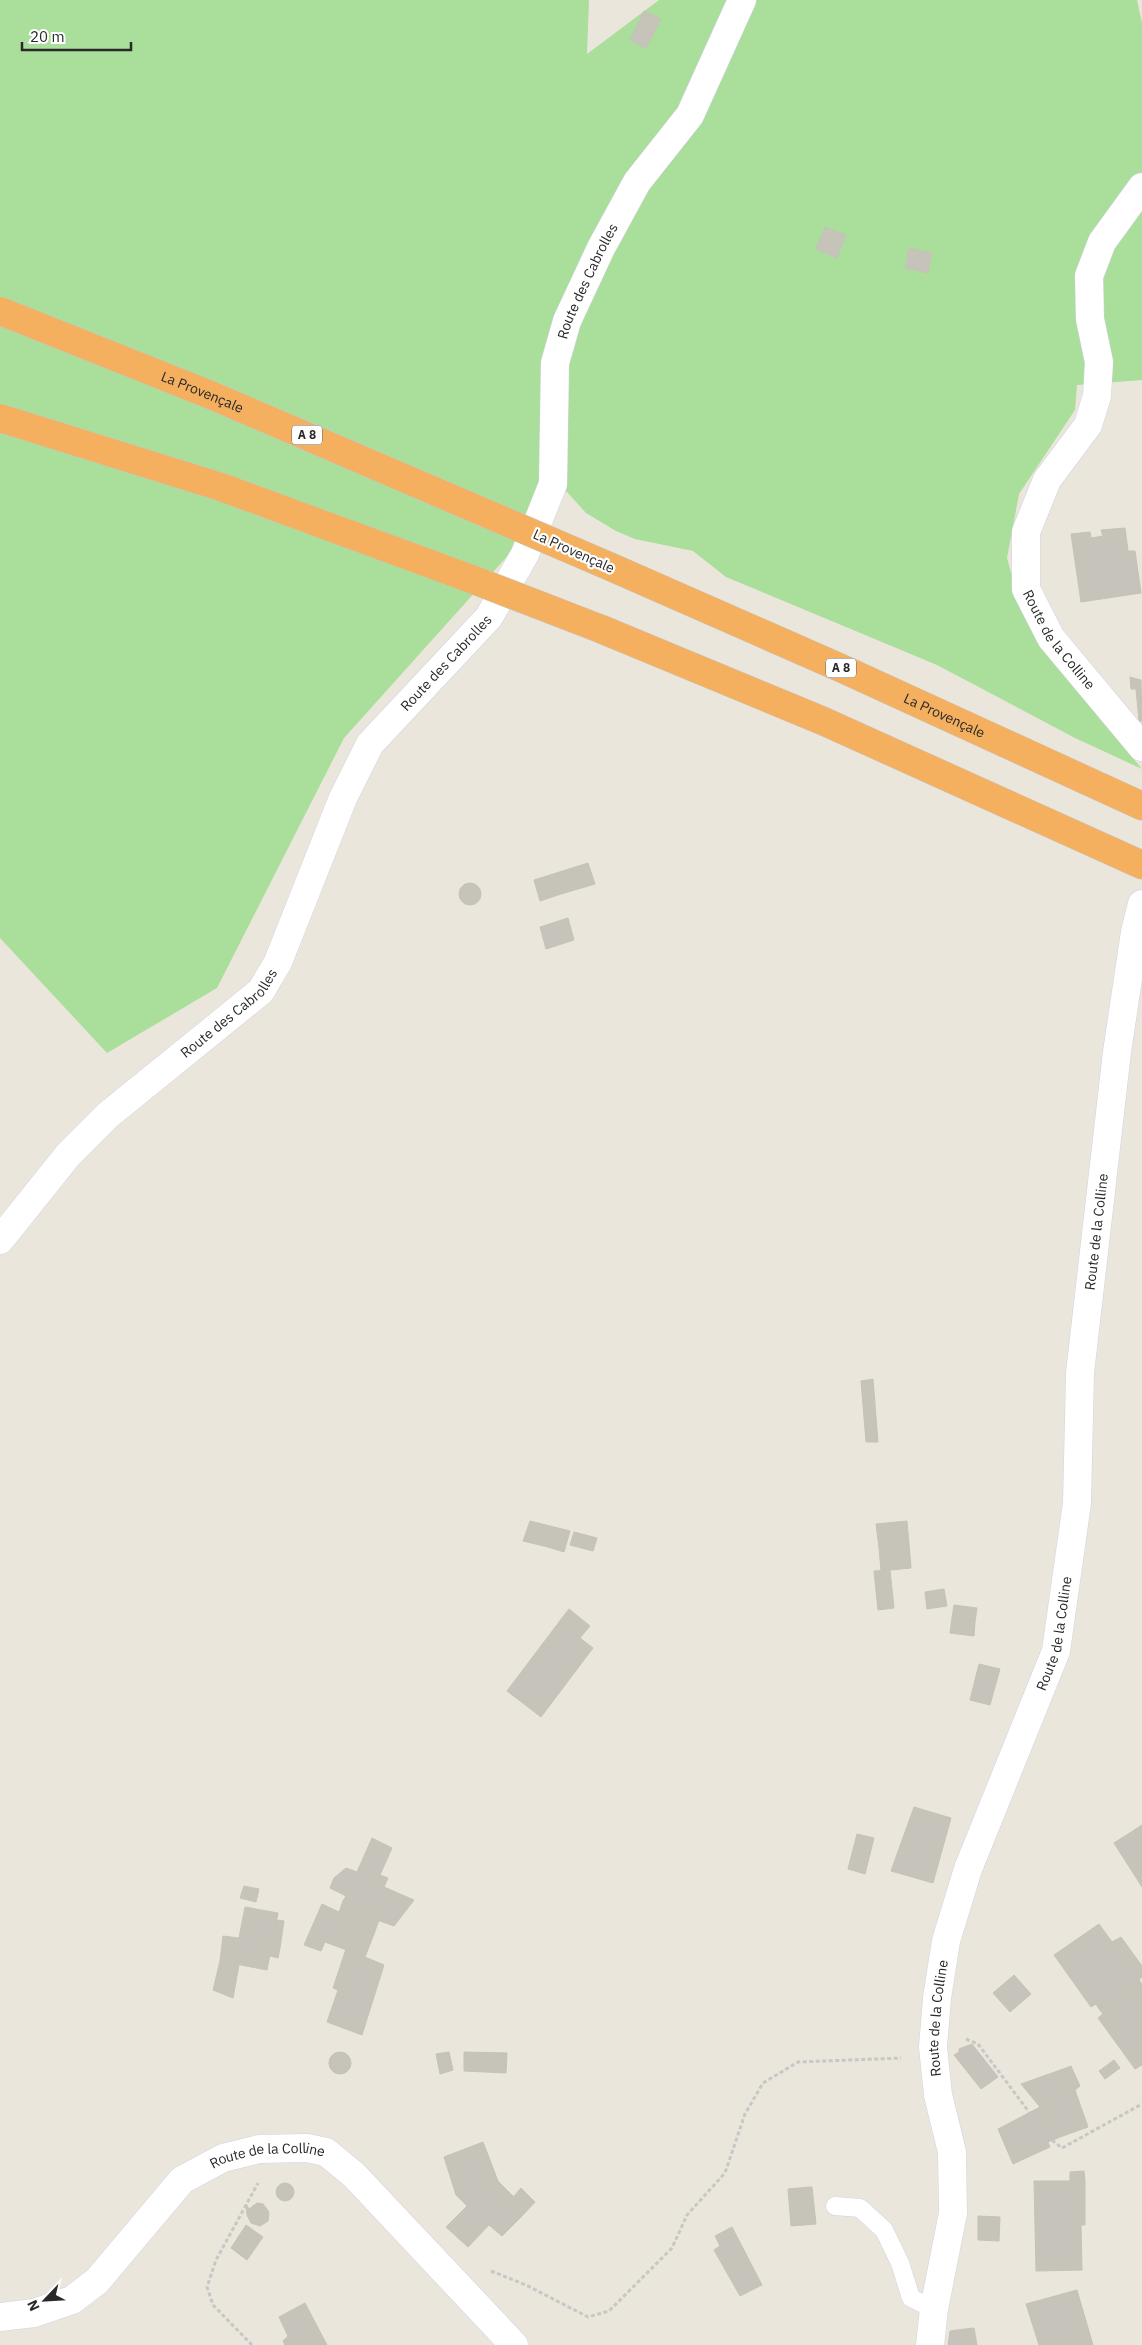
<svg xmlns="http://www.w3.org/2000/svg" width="1142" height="2345" font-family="'IBM Plex Sans',sans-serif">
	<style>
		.green { fill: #aade9b }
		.building { fill: #c6c3bb; stroke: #c6c2b6 }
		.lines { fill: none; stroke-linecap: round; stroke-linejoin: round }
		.service-casing { stroke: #d1d2e1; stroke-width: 19 }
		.minor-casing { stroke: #d1d2e1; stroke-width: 29 }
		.tertiary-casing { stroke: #d1d2e1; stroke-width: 29 }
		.motorway-casing { stroke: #c7c7c7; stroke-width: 29 }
		.path { stroke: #c7c7c7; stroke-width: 3; stroke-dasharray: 4 2.5; stroke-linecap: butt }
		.service { stroke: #fff; stroke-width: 18 }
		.minor { stroke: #fff; stroke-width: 28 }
		.tertiary { stroke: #fff; stroke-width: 28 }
		.motorway { stroke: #f4b05e; stroke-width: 28 }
		.motorway-bridge-casing { stroke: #c7c7c7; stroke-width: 29; stroke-linecap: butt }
		.motorway-bridge { stroke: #f4b05e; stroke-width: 28 }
		.labels { text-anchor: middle; stroke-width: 4.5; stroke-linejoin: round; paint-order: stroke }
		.shield { fill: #fff; stroke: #696969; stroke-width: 1 }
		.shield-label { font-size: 12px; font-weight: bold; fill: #292929 }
		.street-label { font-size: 14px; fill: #292929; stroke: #fff }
	</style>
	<rect width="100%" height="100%" fill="#ebe6dc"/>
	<path class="green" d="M0 0H589L587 54 659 0H1137L1142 23V380L1077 385 1075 410 1019 494 1007 558 1019 601 1035 636 1071 683 1142 769 1075 738 937 665 726 577 693 551 635 539 616 531 586 513 566 491 344 738 217 988 107 1053 0 938Z"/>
	<path class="building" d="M644 11 661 19 646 48 630 40Z
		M825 227 846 235 837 258 816 249Z
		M909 248 932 253 928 273 905 268Z
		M1125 528 1128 551H1135L1141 593 1081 602 1071 534 1090 532 1091 538 1103 536 1101 530Z
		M1130 677 1141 680 1142 721H1139L1136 689H1131Z
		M588 863 595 884 561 894 547 876Z
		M547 876 561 894 540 901 534 880Z
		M459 894a11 11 0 1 1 22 0a11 11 0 1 1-22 0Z
		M568 918 574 940 546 949 540 927Z
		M873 1379 878 1442H866L861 1381Z
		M530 1521 554 1527 548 1547 523 1541Z
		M907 1521 909 1544 879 1548 876 1524Z
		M554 1527 570 1531 564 1552 548 1547Z
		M574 1532 597 1538 593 1551 570 1545Z
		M909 1544 911 1568 881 1571 879 1548Z
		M890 1570 894 1608 878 1610 874 1571Z
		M944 1589 947 1606 927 1609 925 1592Z
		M954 1605 977 1608 975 1622 952 1618Z
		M569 1609 590 1626 580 1638 559 1622Z
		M952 1618 975 1622 974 1636 950 1633Z
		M559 1622 593 1648 541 1717 507 1691Z
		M979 1664 1000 1669 990 1705 970 1700Z
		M914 1807 951 1818 933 1883 891 1871Z
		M1142 1825V1887L1114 1843Z
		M857 1834 874 1838 865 1874 848 1869Z
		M372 1838 392 1848 380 1875 388 1878 384 1887 414 1900 394 1926 363 1915 364 1912 343 1901 346 1896 330 1888 334 1878 346 1868 357 1872Z
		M244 1886 259 1889 256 1902 240 1898Z
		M343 1901 364 1912 357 1928 336 1921Z
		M322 1904 339 1912 336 1921 362 1930 352 1952 325 1942 321 1951 304 1945Z
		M245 1907 278 1913 267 1970 220 1961 223 1936 239 1938Z
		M363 1915 379 1920 374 1934 357 1928Z
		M276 1920 284 1921 280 1948 271 1946Z
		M1099 1924 1112 1942 1121 1937 1142 1966V1977L1139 1979 1142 1985 1099 2009 1096 2004 1091 2007 1054 1955Z
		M362 1930 374 1934 365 1957 352 1952Z
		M271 1946 280 1948 278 1958 270 1956Z
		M346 1949 384 1965 362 2035 327 2022 338 1990 333 1988Z
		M220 1961 239 1965 233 1998 213 1990Z
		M1014 1975 1031 1994 1010 2012 993 1993Z
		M1142 1985V2065L1135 2069 1098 2018 1103 2014 1099 2009Z
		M972 2044 998 2077 981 2089 954 2055 959 2052V2049Z
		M329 2063a11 11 0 1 1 22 0a11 11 0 1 1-22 0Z
		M449 2052 453 2070 440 2074 436 2054Z
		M464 2052 507 2053 506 2073 464 2071Z
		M1114 2060 1120 2068 1105 2079 1099 2071Z
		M1071 2066 1080 2086 1075 2090 1066 2068Z
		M1066 2068 1075 2090 1040 2107 1021 2084Z
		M1075 2090 1088 2127 1060 2137 1040 2107Z
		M1040 2107 1060 2137 1048 2142 1050 2147 1013 2164 998 2129Z
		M483 2142 498 2181 491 2187 522 2216 502 2236 489 2225 468 2247 446 2227 467 2206 456 2195 444 2157Z
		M1084 2171 1085 2181H1070V2172Z
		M498 2181 513 2196 508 2203 491 2187Z
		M1034 2181H1085V2225H1081L1082 2270 1036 2271Z
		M276 2192a9 9 0 1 1 18 0a9 9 0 1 1-18 0Z
		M810 2187H812L816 2224 791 2226 788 2189Z
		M521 2188 535 2202 522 2216 508 2203Z
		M257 2203 263 2204 269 2212 268 2221 260 2226 251 2223 247 2215 246 2204 249 2209Z
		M978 2216 1000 2217 999 2241 978 2240Z
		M246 2225 263 2237 247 2260 231 2248Z
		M732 2227 762 2285 740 2296 714 2250 720 2246 715 2236Z
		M1077 2290 1093 2345H1039L1026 2304Z
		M305 2303 327 2345H285L283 2341 288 2336 279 2317Z
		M974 2328 977 2345H967L965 2329Z
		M965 2329 967 2345H948L950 2331Z"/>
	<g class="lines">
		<g class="service-casing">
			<path id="service" d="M835 2206 860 2208 884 2230 900 2263 911 2298 934 2309"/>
		</g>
		<g class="minor-casing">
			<g id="minor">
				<path id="s1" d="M1142 187 1102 242 1089 276 1090 319 1099 362 1097 396 1088 425 1047 480 1026 532V589L1051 638 1142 747"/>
				<path id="s2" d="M0 2317 34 2313 72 2300 97 2281 182 2180 223 2158 259 2149 307 2148 326 2152 354 2175 514 2345"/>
				<path id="s3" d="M930 2345 934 2309 953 2213 952 2152 938 2095 933 2047 937 1998 946 1941 968 1869 1056 1651 1077 1503 1080 1373 1117 1052 1135 932 1142 904"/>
			</g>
		</g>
		<g class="tertiary-casing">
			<g id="tertiary">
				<path id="s4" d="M0 1240 68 1155 108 1115 261 991 278 962 343 798 370 744 489 617 525 554 553 484 555 363 567 321 601 248 637 182 690 115 742 0"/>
			</g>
		</g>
		<g class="motorway-casing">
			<g id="motorway">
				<path id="s5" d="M611 567 843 669 1142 806"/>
				<path d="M601 629 823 721 1142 865"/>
			</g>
		</g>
		<path class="path" d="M966 2039 978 2044 1029 2112
			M1052 2140 1062 2148 1142 2104
			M491 2271 526 2285 588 2317 609 2311 672 2248 687 2215 725 2173 745 2114 763 2083 798 2062 901 2058
			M252 2345 213 2305 207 2287 216 2260 258 2183"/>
		<use href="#service" class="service"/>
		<use href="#minor" class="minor"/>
		<use href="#tertiary" class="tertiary"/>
		<use href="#motorway" class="motorway"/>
		<g class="motorway-bridge-casing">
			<g id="motorway-bridge">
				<path id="s6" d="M0 311 213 396 611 567"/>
				<path d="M0 418 221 487 474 580 601 629"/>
			</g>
		</g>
		<use href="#motorway-bridge" class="motorway-bridge"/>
	</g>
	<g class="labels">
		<g class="shield">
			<rect x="292" y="425.5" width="30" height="19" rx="4"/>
			<rect x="826" y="658.5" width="30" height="19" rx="4"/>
		</g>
		<g class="shield-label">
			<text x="307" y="439">A 8</text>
			<text x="841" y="672">A 8</text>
		</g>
		<g class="street-label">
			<text dy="5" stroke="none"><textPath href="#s4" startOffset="1164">Route des Cabrolles</textPath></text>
			<text dy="5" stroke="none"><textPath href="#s6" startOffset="218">La Provençale</textPath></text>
			<text transform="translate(574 551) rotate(24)" y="5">La Provençale</text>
			<text dy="5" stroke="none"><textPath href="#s1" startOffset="498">Route de la Colline</textPath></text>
			<text dy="5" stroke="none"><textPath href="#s4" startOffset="744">Route des Cabrolles</textPath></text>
			<text dy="5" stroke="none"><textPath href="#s5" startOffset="365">La Provençale</textPath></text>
			<text dy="5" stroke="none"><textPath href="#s4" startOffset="324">Route des Cabrolles</textPath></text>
			<text dy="5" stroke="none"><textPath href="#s3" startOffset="1141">Route de la Colline</textPath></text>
			<text dy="5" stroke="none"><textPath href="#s3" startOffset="736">Route de la Colline</textPath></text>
			<text dy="5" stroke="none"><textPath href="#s3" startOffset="331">Route de la Colline</textPath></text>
			<text dy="5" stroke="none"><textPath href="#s2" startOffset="329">Route de la Colline</textPath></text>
		</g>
	</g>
	<g transform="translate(45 2300) rotate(245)" stroke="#ffffff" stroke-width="4" paint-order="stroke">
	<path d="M0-4L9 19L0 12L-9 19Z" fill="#292929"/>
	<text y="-8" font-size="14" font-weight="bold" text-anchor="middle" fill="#292929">N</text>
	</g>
	<path d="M22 42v8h109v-8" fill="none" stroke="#292929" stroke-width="2.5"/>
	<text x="30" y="42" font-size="15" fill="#292929" stroke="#ffffff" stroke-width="4" paint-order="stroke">20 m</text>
</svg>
